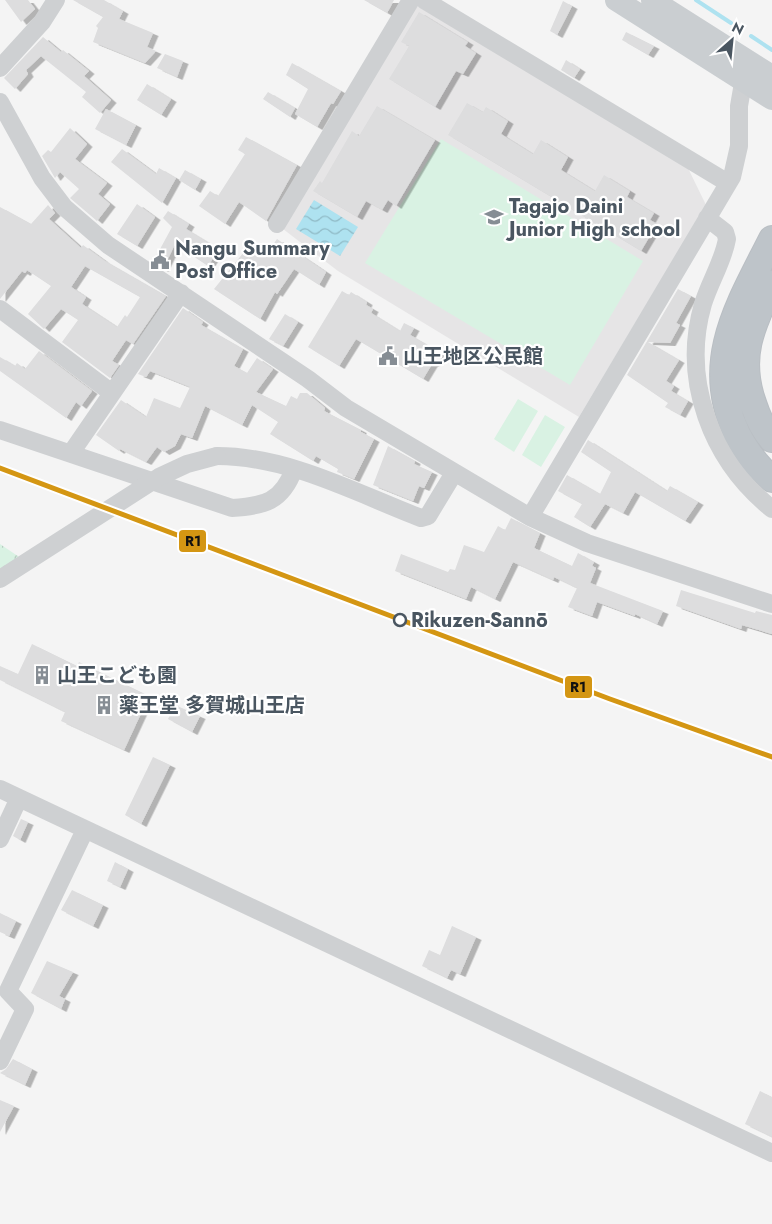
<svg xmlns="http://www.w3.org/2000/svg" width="772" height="1224" font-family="Jost,'Noto Sans JP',sans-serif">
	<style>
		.education { fill: #e6e5e6 }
		.park { fill: url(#park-crowns) }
		.pitch { fill: #d9f2e3 }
		.water { fill: url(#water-waves) }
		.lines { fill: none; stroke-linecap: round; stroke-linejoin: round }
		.stream { stroke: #aee2f0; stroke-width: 4 }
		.building { fill: #ddddde; fill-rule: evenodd; filter: url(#shadow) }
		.highway-casing { stroke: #b9bec3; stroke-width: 28 }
		.minor { stroke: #ced0d2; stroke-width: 18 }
		.major { stroke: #caced1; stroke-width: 22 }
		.highway { stroke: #bec4c9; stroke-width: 26 }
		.minor-bridge { stroke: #ced0d2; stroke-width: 18 }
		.rail-1-casing { stroke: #fff; stroke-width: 9 }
		.rail-1 { stroke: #d49613; stroke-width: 5 }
		.stop-dot { fill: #fff; stroke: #4a5661; stroke-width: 2.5 }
		.labels { text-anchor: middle; stroke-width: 4.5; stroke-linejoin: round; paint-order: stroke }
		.poi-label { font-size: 20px; font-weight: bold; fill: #4a5661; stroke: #fff; text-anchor: start }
		.stop-label { font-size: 20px; font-weight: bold; fill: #4a5661; stroke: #fff; text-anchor: start }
		.line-badge { stroke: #fff; stroke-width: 2 }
		.pale-badge-label { font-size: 14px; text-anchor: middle; font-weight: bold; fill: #111 }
	</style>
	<defs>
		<pattern id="park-crowns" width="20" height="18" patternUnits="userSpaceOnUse" patternTransform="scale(1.25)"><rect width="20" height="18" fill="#d9f2e3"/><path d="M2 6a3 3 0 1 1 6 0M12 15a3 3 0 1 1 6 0" fill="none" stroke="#b2c7bb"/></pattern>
		<pattern id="water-waves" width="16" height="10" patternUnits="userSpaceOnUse" patternTransform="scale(1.25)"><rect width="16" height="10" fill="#aee2f0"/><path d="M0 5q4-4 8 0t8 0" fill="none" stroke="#90bac6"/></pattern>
		<filter id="shadow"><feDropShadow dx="5.5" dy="3" stdDeviation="0" flood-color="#0004"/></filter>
	</defs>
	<rect width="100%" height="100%" fill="#f4f4f4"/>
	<path class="education" d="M417 6 686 164 706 205 579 417 338 271 283 229Z"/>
	<path class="park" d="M0 544 31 565 0 588Z"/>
	<path class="pitch" d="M441 139 643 261 570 385 365 263Z
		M518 399 538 411 514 452 494 439Z
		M545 415 565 427 541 467 522 455Z"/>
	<path class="water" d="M314 200 358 227 340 256 296 229Z"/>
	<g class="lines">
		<path class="stream" d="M696 0 731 23
			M751 36 772 50"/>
	</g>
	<path class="building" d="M5 0H28L35 9 21 22Z
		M73 0H104L123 11 119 19 153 33 147 47 156 51 145 63 93 42 98 28 96 26 103 17Z
		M364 0H394L387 13Z
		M563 1 572 6 557 35 550 31Z
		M419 12 468 42 465 46 476 53 463 74 456 71 435 107 389 79 409 46 401 42Z
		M626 32 654 46 648 55 622 40Z
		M43 37 61 52 63 50 89 71 84 76 111 100 100 113 82 97 86 92 41 56 26 70 28 74 15 89 4 78Z
		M165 54 183 61 177 77 157 68Z
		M566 60 580 69 574 78 561 70Z
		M292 63 341 91 333 104 331 103 317 127 295 114 308 89 286 75Z
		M147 84 171 99 161 115 137 100Z
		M268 92 295 108 290 117 263 99Z
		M467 103 483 112 486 107 508 121 501 134 533 154 541 140 568 157 561 170 595 191 604 175 630 191 627 197 654 213 650 220 657 224 641 251 448 135Z
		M377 106 435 140 396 206 388 200 382 210 366 201 357 217 313 191 320 181 322 183 352 131 359 136Z
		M106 109 136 125 126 145 95 129Z
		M70 128 87 144 75 159 107 183 98 194 110 204 97 221 70 198 79 189 60 172 55 178 42 156 48 150 51 152Z
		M246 137 297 165 266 221 239 202 225 224 199 206 210 191 218 196 245 154 238 150Z
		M122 149 156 174 159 168 176 178 162 203 111 162Z
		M185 170 201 179 195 190 179 180Z
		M137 204 155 217 137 246 117 234Z
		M48 205 55 213 49 219 81 248 83 245 105 261 166 296 133 344 126 340 112 361 119 365 110 378 62 342 78 320 61 309 44 329 28 314 51 286 27 270 25 273 22 271 0 299V207L31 224ZM85 266 140 297 127 317 125 315 117 327 82 304 86 297 71 287Z
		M168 211 189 224 186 229 219 249 208 266 175 244 163 269 153 262 172 227 163 218Z
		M277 239 326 272 319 285 294 269 277 294 275 292 260 319 214 289 252 242 268 252Z
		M678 289 691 296 676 323 680 325 670 343 648 342 679 360 666 381 674 386 671 391 688 401 680 415 665 407 668 403 627 375Z
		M342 291 349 295 351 292 367 302 366 305 373 309 371 313 400 331 404 323 414 328 410 335 438 351 441 355 440 361 432 364 423 379 356 339 339 366 308 347Z
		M183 308 203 322 201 325 243 349 234 366 247 373 257 358 273 369 256 392 286 406 291 396 297 399 300 393H307L325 408 324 411 361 430V432L374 439 354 479 337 472 338 469 316 456 313 461 270 434 278 422 252 405 242 425 205 406 192 438 181 434 175 446 164 452 157 447 146 462 120 449 119 451 96 435 121 400 146 417 154 398 180 408 190 387 150 371 146 377 138 374Z
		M285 314 298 322 283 346 269 339Z
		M39 351 92 391 81 406 76 402 66 418 0 371V357L15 366 17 363 25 369Z
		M588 440 667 491 670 486 698 502 685 521 635 492 623 513 605 504 590 527 574 517 582 504 558 491 567 475 600 494 611 472 581 452Z
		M388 446 415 461 414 464 432 472 424 488 419 486 413 501 373 485Z
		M511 518 540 533 534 548 572 566 578 553 594 562 592 566 596 568 590 583 663 611 657 624 635 614V616L597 602 592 616 568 607 577 588 554 577 553 580 513 562 495 599 471 587 466 599 395 571 401 554 448 572 450 569 455 570 464 545 484 552 498 526 505 530Z
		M681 590 755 613 756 611 772 615V634L742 625 741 629 676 606Z
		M32 644 77 666 79 662 149 696 124 750 61 721 65 712 0 680V666L18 674Z
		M175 705 200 716 192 732 168 719Z
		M153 757 170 765 141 824 125 815Z
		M21 819 28 822 20 840 13 836Z
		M115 862 128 869 120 887 107 881Z
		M72 890 103 905 93 926 61 910Z
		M0 913 16 921 9 936 0 932Z
		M452 926 476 937 460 974 451 970 447 978 422 966 429 950 440 955Z
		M47 961 73 972 59 996 65 999 61 1009 31 993Z
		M13 1059 32 1069 25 1085 0 1073 6 1069Z
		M760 1091 772 1097V1137L745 1124Z
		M0 1100 14 1106 0 1132Z"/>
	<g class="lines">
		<g class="highway-casing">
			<path id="highway" d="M772 239C740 303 702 361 737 434 746 451 757 467 772 479
				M772 284C751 327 736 358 754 406 758 418 764 430 772 439"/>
		</g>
		<path class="minor" d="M424 0 728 183
			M0 68 42 22 56 0
			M0 102 42 178 64 207 108 245 308 379 346 408 530 517 587 543 772 604
			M707 218 725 232 727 239C723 262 710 281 703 304 681 380 711 460 772 509
			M277 224 411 0
			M0 309 112 393
			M0 430 232 508C264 506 282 502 294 469
			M71 453 181 293
			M217 456C288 456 356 493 421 518L428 516 454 473
			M530 517 732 177 739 146V106L743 83
			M0 789 772 1153
			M0 839 19 798
			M0 1061 25 1009 8 991 85 830"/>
		<path class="major" d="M616 0 772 99
			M652 0 772 76"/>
		<use href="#highway" class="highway"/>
		<path class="minor-bridge" d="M0 579 159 477 187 464 217 456"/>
		<g class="rail-1-casing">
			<path id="rail-1" d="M0 468 610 699 772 757"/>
		</g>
		<use href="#rail-1" class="rail-1"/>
	</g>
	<defs>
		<g id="school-bare" transform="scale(1.5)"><path d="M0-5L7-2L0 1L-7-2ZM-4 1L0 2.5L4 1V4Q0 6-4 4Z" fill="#868d94" stroke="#fff" stroke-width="2.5" paint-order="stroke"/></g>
		<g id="civic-bare" transform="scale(1.5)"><path d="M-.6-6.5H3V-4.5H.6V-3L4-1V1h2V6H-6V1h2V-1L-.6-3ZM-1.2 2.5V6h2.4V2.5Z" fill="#868d94" stroke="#fff" stroke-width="2.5" paint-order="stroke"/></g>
		<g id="building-bare" transform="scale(1.5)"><path d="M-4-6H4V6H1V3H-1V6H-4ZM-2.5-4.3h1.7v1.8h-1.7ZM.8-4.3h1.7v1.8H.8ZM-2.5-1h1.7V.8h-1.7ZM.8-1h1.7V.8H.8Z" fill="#868d94" stroke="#fff" stroke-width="2.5" paint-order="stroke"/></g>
	</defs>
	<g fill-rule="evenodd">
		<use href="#school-bare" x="494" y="217"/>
		<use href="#civic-bare" x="160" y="260"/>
		<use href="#civic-bare" x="388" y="356"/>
		<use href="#building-bare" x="42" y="675"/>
		<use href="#building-bare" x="104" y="705"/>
	</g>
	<circle class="stop-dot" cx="400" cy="620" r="6"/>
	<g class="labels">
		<g class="poi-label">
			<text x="509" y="213">Tagajo Daini<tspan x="509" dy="23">Junior High school</tspan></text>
			<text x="175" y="255">Nangu Summary<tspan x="175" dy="23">Post Office</tspan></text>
			<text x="403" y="363">山王地区公民館</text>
			<text x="57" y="682">山王こども園</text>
			<text x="119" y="712">薬王堂 多賀城山王店</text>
		</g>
		<g class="stop-label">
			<text x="411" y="627">Rikuzen-Sannō</text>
		</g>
	</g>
	<g class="line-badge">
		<rect x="178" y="529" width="29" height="24" rx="5" fill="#d49613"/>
		<rect x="564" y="675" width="29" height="24" rx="5" fill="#d49613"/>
	</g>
	<g class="pale-badge-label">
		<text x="193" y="546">R1</text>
		<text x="578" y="692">R1</text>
	</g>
	<g transform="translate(732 40) rotate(27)" stroke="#ffffff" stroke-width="4" paint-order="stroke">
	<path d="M0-4L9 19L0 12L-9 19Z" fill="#4a5661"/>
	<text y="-8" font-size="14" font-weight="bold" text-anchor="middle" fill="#4a5661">N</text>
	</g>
</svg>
